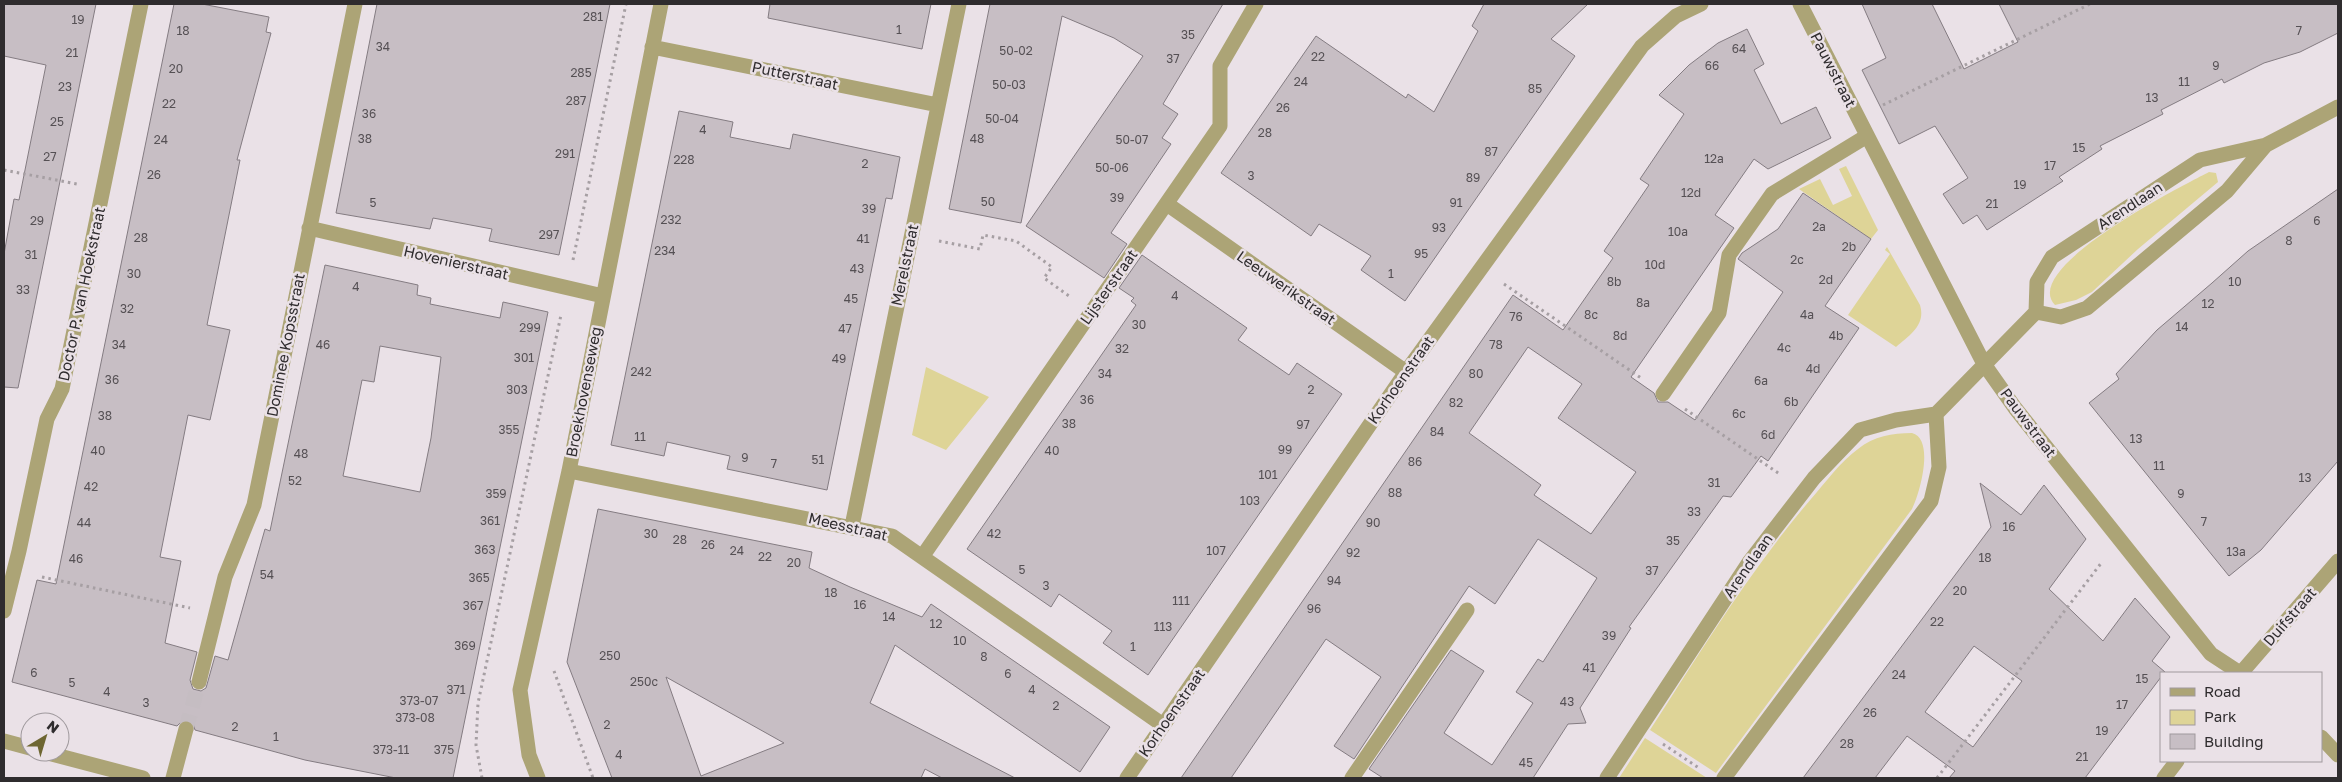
<svg xmlns="http://www.w3.org/2000/svg" width="2342" height="782" font-family="'Golos Text',sans-serif">
	<style>
		.green { fill: #ded497 }
		.building { fill: #c7bec4; stroke: #847c82; fill-rule: evenodd }
		.lines { fill: none; stroke-linecap: round; stroke-linejoin: round }
		.minor-tunnel { stroke: #c5bdc2; stroke-width: 15; stroke-dasharray: 15 8; stroke-linecap: butt }
		.path { stroke: #a69fa3; stroke-width: 3; stroke-dasharray: 2.5 4; stroke-linecap: butt }
		.minor { stroke: #aca476; stroke-width: 15 }
		.labels { text-anchor: middle; stroke-width: 5; stroke-linejoin: round; paint-order: stroke }
		.number-label { font-size: 12px; fill: #555054 }
		.street-label { font-size: 15px; fill: #2f2c2e; stroke: #eae1e7 }
	</style>
	<rect width="100%" height="100%" fill="#eae1e7"/>
	<path class="green" d="M1846 166 1878 230 1871 239 1799 189 1820 179 1833 205 1852 196 1839 169Z
		M2209 172 2216 173 2218 182 2138 249 2092 292 2076 300 2055 305C2019 268 2184 185 2209 172Z
		M1887 247 1920 305C1926 325 1910 335 1896 347L1848 315 1890 254 1885 250Z
		M926 367 989 397 946 450 912 435Z
		M1912 433C1935 439 1920 493 1912 509L1716 773 1650 730C1701 651 1750 570 1811 499 1826 482 1840 462 1858 449 1874 436 1892 433 1912 433Z
		M1645 738 1707 778H1619Z"/>
	<path class="building" d="M4 4H96L18 388 4 387V254L14 199 19 200 46 65 4 56Z
		M174 4H202L269 17 266 32 271 33 237 160H240L207 325 230 330 210 420 188 415 160 557 181 561 165 643 197 652 190 680 193 689 201 691 206 688 215 656 228 660 265 529 270 531 325 265 418 285 417 295 431 298 430 304 500 318 503 302 548 312 453 778H396L305 760 195 730 193 723 189 720H183L177 726 12 682 37 580 56 584ZM380 346 441 357 431 438 420 492 343 476 362 380 374 382Z
		M377 4H610L559 255 489 241 492 229 433 218 430 229 336 213Z
		M770 4H931L922 49 768 18Z
		M990 4H1223L1163 104 1178 114 1162 138 1171 144 1111 233 1127 244 1104 278 1026 226 1143 56 1114 38 1062 16 1021 223 949 209Z
		M1484 4H1588L1551 39 1575 56 1405 301 1361 270 1371 256 1319 224 1311 236 1221 173 1316 36 1406 98 1408 94 1434 112 1478 31 1472 26Z
		M1862 4H1932L1964 69 2018 42 1999 4H2338V33L2300 52 2264 63 2224 83 2222 79 2161 110 2163 114 2100 146 2102 149 2059 177 2063 181 1987 230 1977 215 1963 224 1943 194 1968 178 1935 126 1899 144 1862 70 1886 58Z
		M1747 29 1764 64 1754 70 1781 124 1816 107 1831 138 1768 169 1754 159 1715 215 1734 228 1631 377 1654 393 1658 402H1668L1695 420 1783 292 1738 259 1742 253 1778 229 1803 193 1871 239 1825 306 1859 328 1768 461 1761 456 1731 497 1723 496 1629 627 1631 628 1580 708 1586 723 1568 724 1533 778H1383L1369 769 1451 650 1484 671 1444 733 1492 765 1533 703 1516 692 1538 659 1543 662 1597 578 1538 539 1495 604 1469 586 1354 759 1334 746 1381 677 1326 639 1231 778H1181L1513 295 1563 330 1613 258 1604 251 1649 185 1640 179 1684 114 1659 95 1689 65 1718 43ZM1528 347 1582 384 1558 418 1636 472 1591 534 1534 495 1541 485 1469 433Z
		M679 111 733 122 730 137 790 149 793 134 900 157 892 199 886 198 827 490 727 469 730 456 667 442 664 456 611 445Z
		M2338 189V461L2261 550 2229 576 2089 403 2119 379 2116 374 2157 330 2212 283 2248 251Z
		M1142 255 1247 328 1238 340 1289 375 1297 363 1342 394 1148 675 1103 643 1112 631 1059 594 1051 607 967 549 1136 305 1131 301 1134 298 1119 288Z
		M1980 483 2021 515 2044 485 2086 539 2049 589 2103 641 2135 598 2170 637 2152 661 2165 672 2161 673V677L2085 778H1949L1955 771 1907 736 1875 778H1803L1991 527ZM1974 646 2022 681 1973 747 1925 712Z
		M598 509 812 552 809 568 850 587 922 617 931 604 1110 727 1080 772 895 645 870 703 1015 778H942L925 769 921 778H612L567 662ZM666 677 784 743 701 776Z"/>
	<g class="lines">
		<path class="minor-tunnel" d="M186 729 199 682"/>
		<path class="path" d="M1883 105 2090 4
			M4 170 77 184
			M939 241 980 249 983 235 1016 241 1052 267 1044 278 1069 296
			M573 260 626 4
			M1504 284 1641 378
			M1685 409 1781 475
			M42 577 190 608
			M554 671 593 778
			M1663 744 1699 768
			M482 778 476 745 478 703 561 315
			M1937 778 2102 562"/>
		<path class="minor" d="M1800 4 1984 364 2015 408 2211 654 2240 673
			M652 47 938 105
			M1167 204 1406 372
			M309 228 603 296
			M2036 312 2061 317 2087 308 2227 191 2266 145
			M1663 394 1719 313 1729 255 1772 194 1867 136
			M569 471 892 536 1163 725
			M852 526 959 4
			M922 557 1220 126V66L1256 4
			M4 611 19 551 47 419 62 389 141 4
			M2241 673 2338 561
			M199 682 225 577 254 505 355 4
			M2321 737 2338 755
			M4 741 30 748
			M44 752 143 778
			M173 778 186 729
			M538 778 529 755 520 690 569 471 661 4
			M1127 778 1406 372 1642 46 1676 16 1701 4
			M1352 778 1467 610
			M1607 778 1750 561 1814 478 1860 430 1896 420 1936 414 2036 312 2037 282 2052 257 2200 160 2266 145 2338 107
			M1724 778 1931 501 1939 467 1936 414
			M2164 778 2177 761"/>
	</g>
	<g class="labels">
		<g class="number-label">
			<text x="593" y="21">281</text>
			<text x="78" y="24">19</text>
			<text x="899" y="34">1</text>
			<text x="183" y="35">18</text>
			<text x="2299" y="35">7</text>
			<text x="1188" y="39">35</text>
			<text x="383" y="51">34</text>
			<text x="1739" y="53">64</text>
			<text x="1016" y="55">50-02</text>
			<text x="72" y="57">21</text>
			<text x="1318" y="61">22</text>
			<text x="1173" y="63">37</text>
			<text x="1712" y="70">66</text>
			<text x="2216" y="70">9</text>
			<text x="176" y="73">20</text>
			<text x="581" y="77">285</text>
			<text x="1301" y="86">24</text>
			<text x="2184" y="86">11</text>
			<text x="1009" y="89">50-03</text>
			<text x="65" y="91">23</text>
			<text x="1535" y="93">85</text>
			<text x="2152" y="102">13</text>
			<text x="576" y="105">287</text>
			<text x="169" y="108">22</text>
			<text x="1283" y="112">26</text>
			<text x="369" y="118">36</text>
			<text x="1002" y="123">50-04</text>
			<text x="57" y="126">25</text>
			<text x="703" y="134">4</text>
			<text x="1265" y="137">28</text>
			<text x="365" y="143">38</text>
			<text x="977" y="143">48</text>
			<text x="161" y="144">24</text>
			<text x="1132" y="144">50-07</text>
			<text x="2079" y="152">15</text>
			<text x="1491" y="156">87</text>
			<text x="565" y="158">291</text>
			<text x="50" y="161">27</text>
			<text x="1714" y="163">12a</text>
			<text x="684" y="164">228</text>
			<text x="865" y="168">2</text>
			<text x="2050" y="170">17</text>
			<text x="1112" y="172">50-06</text>
			<text x="154" y="179">26</text>
			<text x="1251" y="180">3</text>
			<text x="1473" y="182">89</text>
			<text x="2020" y="189">19</text>
			<text x="1691" y="197">12d</text>
			<text x="1117" y="202">39</text>
			<text x="988" y="206">50</text>
			<text x="373" y="207">5</text>
			<text x="1456" y="207">91</text>
			<text x="1992" y="208">21</text>
			<text x="869" y="213">39</text>
			<text x="671" y="224">232</text>
			<text x="37" y="225">29</text>
			<text x="2317" y="225">6</text>
			<text x="1819" y="231">2a</text>
			<text x="1439" y="232">93</text>
			<text x="1678" y="236">10a</text>
			<text x="549" y="239">297</text>
			<text x="141" y="242">28</text>
			<text x="863" y="243">41</text>
			<text x="2289" y="245">8</text>
			<text x="1849" y="251">2b</text>
			<text x="665" y="255">234</text>
			<text x="1421" y="258">95</text>
			<text x="31" y="259">31</text>
			<text x="1797" y="264">2c</text>
			<text x="1655" y="269">10d</text>
			<text x="857" y="273">43</text>
			<text x="134" y="278">30</text>
			<text x="1391" y="278">1</text>
			<text x="1826" y="284">2d</text>
			<text x="1614" y="286">8b</text>
			<text x="2235" y="286">10</text>
			<text x="356" y="291">4</text>
			<text x="23" y="294">33</text>
			<text x="1175" y="300">4</text>
			<text x="851" y="303">45</text>
			<text x="1643" y="307">8a</text>
			<text x="2208" y="308">12</text>
			<text x="127" y="313">32</text>
			<text x="1591" y="319">8c</text>
			<text x="1807" y="319">4a</text>
			<text x="1516" y="321">76</text>
			<text x="1139" y="329">30</text>
			<text x="2182" y="331">14</text>
			<text x="530" y="332">299</text>
			<text x="845" y="333">47</text>
			<text x="1620" y="340">8d</text>
			<text x="1836" y="340">4b</text>
			<text x="119" y="349">34</text>
			<text x="323" y="349">46</text>
			<text x="1496" y="349">78</text>
			<text x="1784" y="352">4c</text>
			<text x="1122" y="353">32</text>
			<text x="524" y="362">301</text>
			<text x="839" y="363">49</text>
			<text x="1813" y="373">4d</text>
			<text x="641" y="376">242</text>
			<text x="1105" y="378">34</text>
			<text x="1476" y="378">80</text>
			<text x="112" y="384">36</text>
			<text x="1761" y="385">6a</text>
			<text x="517" y="394">303</text>
			<text x="1311" y="394">2</text>
			<text x="1087" y="404">36</text>
			<text x="1791" y="406">6b</text>
			<text x="1456" y="407">82</text>
			<text x="1739" y="418">6c</text>
			<text x="105" y="420">38</text>
			<text x="1069" y="428">38</text>
			<text x="1303" y="429">97</text>
			<text x="509" y="434">355</text>
			<text x="1437" y="436">84</text>
			<text x="1768" y="439">6d</text>
			<text x="640" y="441">11</text>
			<text x="2136" y="443">13</text>
			<text x="1285" y="454">99</text>
			<text x="98" y="455">40</text>
			<text x="1052" y="455">40</text>
			<text x="301" y="458">48</text>
			<text x="745" y="462">9</text>
			<text x="818" y="464">51</text>
			<text x="1415" y="466">86</text>
			<text x="774" y="468">7</text>
			<text x="2159" y="470">11</text>
			<text x="1268" y="479">101</text>
			<text x="2305" y="482">13</text>
			<text x="295" y="485">52</text>
			<text x="1714" y="487">31</text>
			<text x="91" y="491">42</text>
			<text x="1395" y="497">88</text>
			<text x="496" y="498">359</text>
			<text x="2181" y="498">9</text>
			<text x="1250" y="505">103</text>
			<text x="1694" y="516">33</text>
			<text x="490" y="525">361</text>
			<text x="2204" y="526">7</text>
			<text x="84" y="527">44</text>
			<text x="1373" y="527">90</text>
			<text x="2009" y="531">16</text>
			<text x="651" y="538">30</text>
			<text x="994" y="538">42</text>
			<text x="680" y="544">28</text>
			<text x="1673" y="545">35</text>
			<text x="708" y="549">26</text>
			<text x="485" y="554">363</text>
			<text x="737" y="555">24</text>
			<text x="1216" y="555">107</text>
			<text x="2236" y="556">13a</text>
			<text x="1353" y="557">92</text>
			<text x="765" y="561">22</text>
			<text x="1985" y="562">18</text>
			<text x="76" y="563">46</text>
			<text x="794" y="567">20</text>
			<text x="1022" y="574">5</text>
			<text x="1652" y="575">37</text>
			<text x="267" y="579">54</text>
			<text x="479" y="582">365</text>
			<text x="1334" y="585">94</text>
			<text x="1046" y="590">3</text>
			<text x="1960" y="595">20</text>
			<text x="831" y="597">18</text>
			<text x="1181" y="605">111</text>
			<text x="860" y="609">16</text>
			<text x="473" y="610">367</text>
			<text x="1314" y="613">96</text>
			<text x="889" y="621">14</text>
			<text x="1937" y="626">22</text>
			<text x="936" y="628">12</text>
			<text x="1163" y="631">113</text>
			<text x="1609" y="640">39</text>
			<text x="960" y="645">10</text>
			<text x="465" y="650">369</text>
			<text x="1133" y="651">1</text>
			<text x="610" y="660">250</text>
			<text x="984" y="661">8</text>
			<text x="1589" y="672">41</text>
			<text x="34" y="677">6</text>
			<text x="1008" y="678">6</text>
			<text x="1899" y="679">24</text>
			<text x="2142" y="683">15</text>
			<text x="644" y="686">250c</text>
			<text x="72" y="687">5</text>
			<text x="456" y="694">371</text>
			<text x="1032" y="694">4</text>
			<text x="107" y="696">4</text>
			<text x="419" y="705">373-07</text>
			<text x="1567" y="706">43</text>
			<text x="146" y="707">3</text>
			<text x="2122" y="709">17</text>
			<text x="1056" y="710">2</text>
			<text x="1870" y="717">26</text>
			<text x="415" y="722">373-08</text>
			<text x="607" y="729">2</text>
			<text x="235" y="731">2</text>
			<text x="2102" y="735">19</text>
			<text x="276" y="741">1</text>
			<text x="1847" y="748">28</text>
			<text x="391" y="754">373-11</text>
			<text x="444" y="754">375</text>
			<text x="619" y="759">4</text>
			<text x="2082" y="761">21</text>
			<text x="1526" y="767">45</text>
		</g>
		<g class="street-label">
			<text transform="translate(1833 70) rotate(63)" y="5">Pauwstraat</text>
			<text transform="translate(795 76) rotate(12)" y="5">Putterstraat</text>
			<text transform="translate(2130 206) rotate(-33)" y="5">Arendlaan</text>
			<text transform="translate(456 263) rotate(13)" y="5">Hovenierstraat</text>
			<text transform="translate(905 265) rotate(-78)" y="5">Merelstraat</text>
			<text transform="translate(1109 287) rotate(-55)" y="5">Lijsterstraat</text>
			<text transform="translate(1286 288) rotate(35)" y="5">Leeuwerikstraat</text>
			<text transform="translate(82 294) rotate(-78)" y="5">Doctor P. van Hoekstraat</text>
			<text transform="translate(286 345) rotate(-79)" y="5">Dominee Kopsstraat</text>
			<text transform="translate(1401 380) rotate(-55)" y="5">Korhoenstraat</text>
			<text transform="translate(584 392) rotate(-79)" y="5">Broekhovenseweg</text>
			<text transform="translate(2028 423) rotate(53)" y="5">Pauwstraat</text>
			<text transform="translate(848 527) rotate(13)" y="5">Meesstraat</text>
			<text transform="translate(1748 566) rotate(-55)" y="5">Arendlaan</text>
			<text transform="translate(2290 617) rotate(-49)" y="5">Duifstraat</text>
			<text transform="translate(1172 713) rotate(-55)" y="5">Korhoenstraat</text>
		</g>
	</g>
	<rect width="2342" height="782" fill="none" stroke="#2f2c2e" stroke-width="10"/>
	<rect x="2160" y="672" width="162" height="90" fill="#eae1e7" stroke="#9f999d"/>
	<rect x="2170" y="688" width="25" height="8" fill="#aca476" stroke="#9f999d"/>
	<text x="2204" y="697" font-size="15" fill="#2f2c2e">Road</text>
	<rect x="2170" y="710" width="25" height="15" fill="#ded497" stroke="#9f999d"/>
	<text x="2204" y="722" font-size="15" fill="#2f2c2e">Park</text>
	<rect x="2170" y="734" width="25" height="15" fill="#c7bec4" stroke="#9f999d"/>
	<text x="2204" y="747" font-size="15" fill="#2f2c2e">Building</text>
	<g transform="translate(45 737) rotate(38)"><circle r="24" fill="#eae1e7" stroke="#9f999d"/>
	<path d="M0-4L9 19L0 12L-9 19Z" fill="#6e6632"/>
	<text y="-8" font-size="14" font-weight="bold" text-anchor="middle" fill="#2f2c2e">N</text>
	</g>
</svg>
